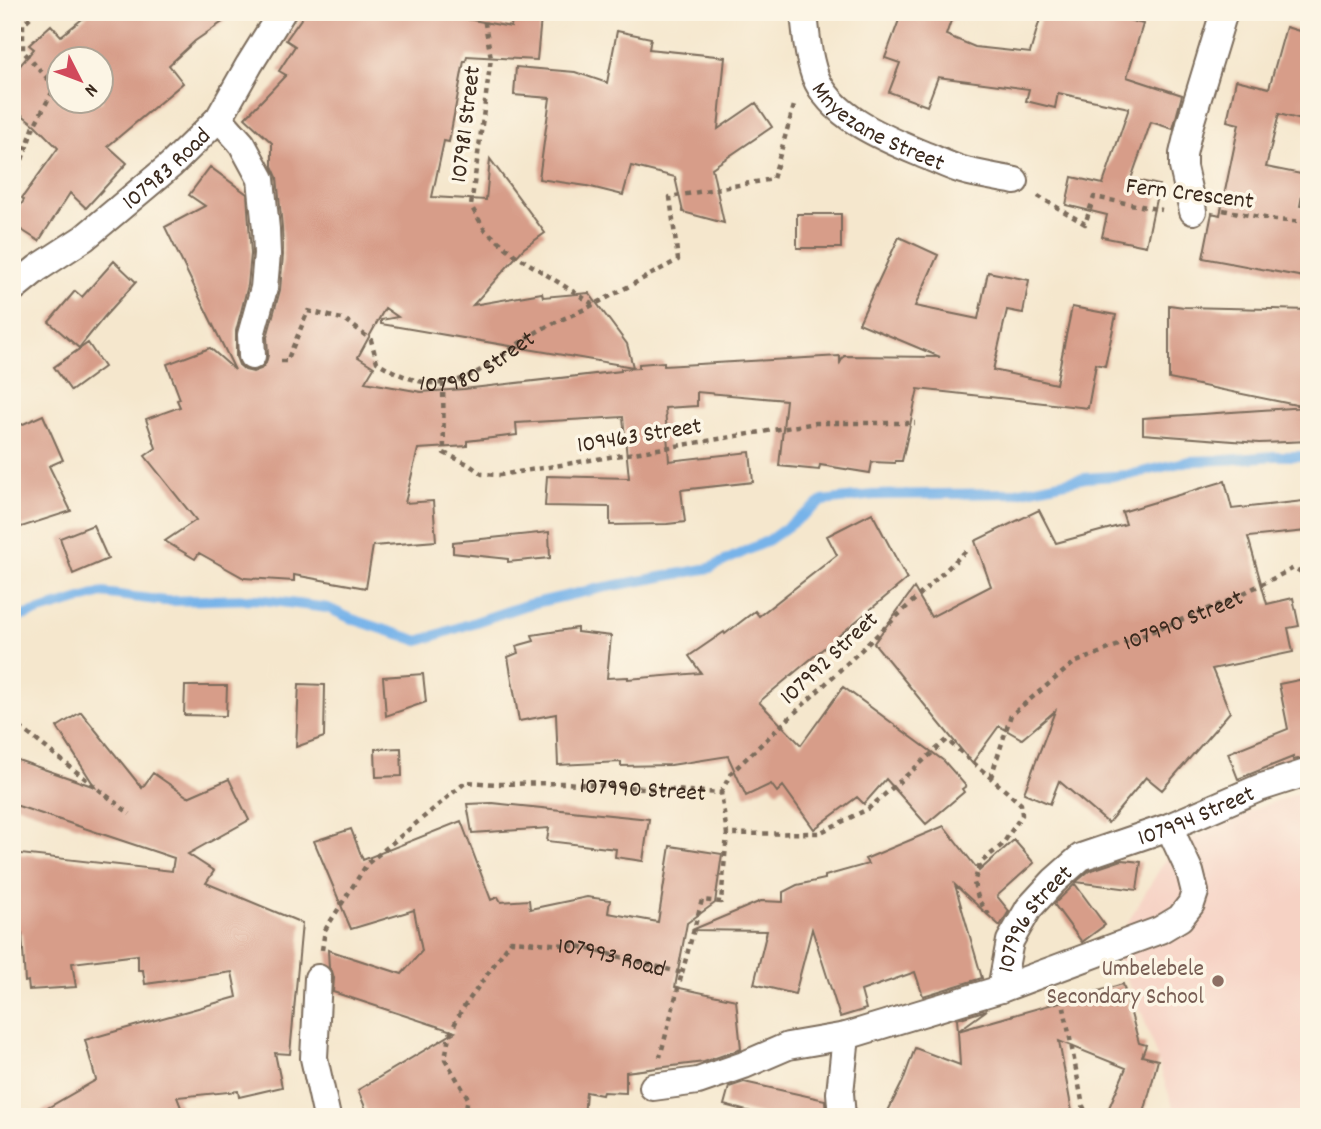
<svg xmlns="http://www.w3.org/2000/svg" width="1321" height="1129" font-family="Dekko,sans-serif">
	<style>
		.built { fill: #f6d2c4 }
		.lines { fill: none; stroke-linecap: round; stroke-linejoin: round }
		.stream { stroke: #77b3e9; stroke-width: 10 }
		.building { fill: #d79d89; fill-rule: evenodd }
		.street-casing { stroke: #7c6c5b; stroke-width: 30 }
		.path { stroke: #7c6c5b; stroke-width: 4.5; stroke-dasharray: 5 5; stroke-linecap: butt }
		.street { stroke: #fff; stroke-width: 26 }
		.education-dot { fill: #8d6e63; stroke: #fcf5e5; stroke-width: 2.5 }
		.labels { text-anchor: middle; stroke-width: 7; stroke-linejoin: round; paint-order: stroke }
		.street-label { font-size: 24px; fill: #3b2a1e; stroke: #fcf5e5 }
		.education-label { font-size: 24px; fill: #785e54; stroke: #fcf5e5; text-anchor: end }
	</style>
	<rect width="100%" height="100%" fill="#fcf5e5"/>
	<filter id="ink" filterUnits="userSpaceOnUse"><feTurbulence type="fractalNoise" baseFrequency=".0143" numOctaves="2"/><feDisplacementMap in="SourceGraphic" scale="14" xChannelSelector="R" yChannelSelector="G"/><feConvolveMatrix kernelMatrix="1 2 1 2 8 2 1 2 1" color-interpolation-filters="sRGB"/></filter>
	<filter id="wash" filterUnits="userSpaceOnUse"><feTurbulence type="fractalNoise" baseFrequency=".00686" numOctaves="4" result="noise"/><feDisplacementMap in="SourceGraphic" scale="28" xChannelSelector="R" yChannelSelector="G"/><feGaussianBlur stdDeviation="1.57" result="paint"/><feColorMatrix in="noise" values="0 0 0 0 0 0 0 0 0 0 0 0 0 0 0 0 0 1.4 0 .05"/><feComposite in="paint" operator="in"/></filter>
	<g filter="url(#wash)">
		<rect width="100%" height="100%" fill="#f5e7cd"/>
		<path class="built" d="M1309 789V1117L1176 1116 1142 1013 1112 949 1171 850 1227 819Z"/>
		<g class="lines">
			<path class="stream" d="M12 619 102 593 165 601 257 599 328 608 352 619 419 641 526 605 601 588 710 568 769 540 823 501 873 495 1012 493 1085 478 1129 475 1189 461 1225 460 1274 456H1309"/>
		</g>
		<g id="blocks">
			<path class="building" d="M91 12H237L195 41 169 65 183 83 108 146 127 163 86 208 70 193 39 241 12 224V220L24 200 22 198 58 148 35 125 12 107V75L34 49 29 45 51 25 61 36ZM60 60H102V102H60Z
				M306 12H429L511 27 512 17 541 18 537 60 467 56 466 61H464L449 142 444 141 432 197 486 200 490 159 545 233 524 248 473 305 542 293 543 297 589 293 627 344 633 367 381 324V320L398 317 385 308 358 357 374 367 365 382 421 392 464 389 621 371V369L639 368V364L664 362V366L840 356V363L844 356 940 357 859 323 899 237 938 255 915 306 978 319 988 272 1029 280 1023 313 1007 310 993 370 1056 384 1072 307 1116 315 1105 366 1096 364 1088 408 918 389 902 461H895V463L872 462 870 473 820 465 819 470 779 466 786 400 697 392V406L665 408 669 461 750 452 753 482 681 490 685 522 667 524 610 525V507L545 506 547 476 629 478 623 417 516 423 517 435 467 441V446L418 449 405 503 433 501 436 541 373 546 366 588 294 575V581L244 578 199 553 195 559 165 541 196 520 145 456 156 448 146 419 180 407 177 400 180 399 167 364 210 348 235 370 165 227 205 206 189 195 210 167 247 194 251 254 248 285 236 331V357L239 365 245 370 253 372 261 369 266 363 268 355 267 337 280 290 283 255 282 227 277 177 272 166V143L245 118 286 75 279 71 295 46 286 40Z
				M902 12H954L946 35 975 47 1030 53 1042 12H1100L1143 24 1127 77 1182 95 1173 129 1151 122 1131 179 1159 185 1146 246 1102 237 1107 215 1066 205 1072 177 1103 184 1129 108 1058 93 1055 108 1026 101 1029 89 938 77 927 106 889 92 900 63 885 58Z
				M1286 27 1309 34V122L1279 114 1266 167 1306 175 1300 206 1309 207V278L1203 258 1212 213 1220 215 1239 124 1227 121 1236 80 1269 88Z
				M617 31 651 38 649 49 725 57 718 129 756 103 772 127 712 168 724 223 683 212 675 177 631 166 623 195 587 186 539 179 550 98 514 95 516 67 575 72 607 83Z
				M797 214H841V248H797Z
				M114 261 136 282 105 316 79 348 49 322 75 291 82 297Z
				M1169 305 1184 307 1309 310V441L1259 443 1143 434V418L1306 407 1169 379Z
				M88 343 104 367 71 391 54 367Z
				M43 415 63 460 49 466 71 511 12 530V429Z
				M1225 481 1232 509 1303 501 1306 531 1248 537 1267 604 1293 598 1299 626 1288 628 1293 652 1212 669 1230 712 1162 790 1146 777 1108 823 1059 781 1050 804 1024 793 1055 711 1022 739 999 726 972 763 874 643 914 588 931 617 991 586 975 541 1039 510 1056 543 1126 524 1122 512Z
				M872 513 907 579 759 702 801 745 843 687 944 761 966 786 962 789 964 792 926 824 886 779 864 804 857 797 814 829 783 786 777 792 771 784 746 796 728 756 671 765 621 766V762L558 765 556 714 519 721 508 657 518 653 516 646 534 641 532 635 577 628V632L611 636 607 678 628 677V679L701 673 689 656 724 632 725 634 755 611 759 616 837 555 827 536Z
				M93 525 108 559 73 574 60 538Z
				M549 532 550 558 508 562V559L453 553V542Z
				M423 674 426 702 386 716 383 677Z
				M1309 678V757L1293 760V757L1238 779 1228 753 1288 729 1279 684Z
				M299 684 325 685 324 737 296 747Z
				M185 686H227L226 716 184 715Z
				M81 712 142 788 153 773 188 797 229 779 249 820 188 854 214 871 206 883 302 923 290 1054 275 1053 282 1087 239 1097 238 1091 177 1097 182 1110 164 1117H32L96 1080 85 1040 237 997 232 972 145 984 143 970H138V955L72 963 76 987 29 990 28 981 25 982 22 933 12 932V853L172 871 174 858 12 804V758L95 787 57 727Z
				M401 748 402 776 376 777 375 749Z
				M492 803 649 819 643 861 615 857 616 849 547 841 549 828 472 833 467 804Z
				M461 821 491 900 498 897 501 902 529 900 530 909 587 897 610 900 608 913 658 922 670 846 722 854 715 903 687 923 675 987 736 1000 741 1049 704 1062 626 1072V1093L603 1092 602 1095 586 1092 584 1117H369L358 1090 455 1032 333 992 334 978 332 971 329 968 328 950 402 974 422 951 414 910 351 929 314 841 351 829 363 860Z
				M944 826 979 871 1014 840 1034 863 997 896 1009 911 1000 926 955 885 982 978 923 996 915 972 861 991 866 1009 840 1017 812 929 795 994 754 984 767 931 692 930 761 901 783 902V892L797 885 825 879V876L868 864 865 859Z
				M1122 860 1141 862 1137 890 1076 882 1089 871Z
				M1075 884 1105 925 1082 942 1054 904Z
				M1123 984 1139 1043 1146 1045 1142 1056 1158 1060 1143 1117H1105L1126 1068 1059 1041 1073 1117H885L903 1081 915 1048 960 1065 958 1031Z
				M987 1010 958 1031 957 1019Z
				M744 1082 825 1100 826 1117H770L724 1105 729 1087Z"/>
		</g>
	</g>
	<g filter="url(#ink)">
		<use href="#blocks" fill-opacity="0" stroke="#7c6c5b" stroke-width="2"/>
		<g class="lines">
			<g class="street-casing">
				<g id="street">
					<path id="s5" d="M804 12C806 34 808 56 815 76 831 117 884 138 922 154 935 159 948 166 962 170 979 175 997 177 1015 181"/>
					<path d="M219 118 242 144 261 179 266 229 267 254 264 288 251 335 252 356"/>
					<path d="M1193 211 1183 167V154L1190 124 1224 12"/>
					<path id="s6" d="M12 289 38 268 84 238 171 165 219 118 249 65 282 12"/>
					<path d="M318 978 314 1058 327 1117"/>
					<path id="s7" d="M1001 989 1010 941 1029 908 1054 881 1081 857 1169 827 1259 788 1309 772"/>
					<path d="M653 1087 698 1081 744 1065 788 1046 846 1036 1001 989 1160 930 1180 918 1191 904 1195 892 1190 872 1169 827"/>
					<path d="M842 1117 840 1093 846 1036"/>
				</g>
			</g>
			<g class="path">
				<path d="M483 12 491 58 471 206 485 230 515 255 593 304"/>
				<path d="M12 188 34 126 55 87 23 51V24L36 12"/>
				<path d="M1038 196 1085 224 1094 197 1162 210"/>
				<path d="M1223 210 1275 220 1309 222"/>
				<path id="s1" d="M281 361H287L308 311 346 320 371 340 377 362C397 374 418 385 442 383 478 381 505 350 535 333 553 322 574 315 593 305 621 291 649 275 678 260L670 197 773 179 795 102"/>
				<path d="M443 383 444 453 468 464 482 474 500 475 816 423H915"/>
				<path d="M1309 553 1303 573 1309 596"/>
				<path d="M12 721 130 814"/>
				<path id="s2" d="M991 777 1011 715 1074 663 1228 601 1294 568 1303 573"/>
				<path d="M721 793 731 773 966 551"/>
				<path id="s3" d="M322 950 325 930 367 864 466 782 496 784 564 783 721 793 727 834 819 833 868 809 947 740 1021 804 1022 815 1002 845 980 863 974 883 979 901 990 916"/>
				<path d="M682 973 702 900 721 902 727 834"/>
				<path d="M1062 997 1083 1106 1088 1117"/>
				<path id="s4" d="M464 1117 468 1098 445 1059 449 1036 461 1011 511 941 578 946 682 973 660 1057"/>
			</g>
			<use href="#street" class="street"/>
		</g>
	</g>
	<circle class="education-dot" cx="1218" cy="981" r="7"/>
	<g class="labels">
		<g class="street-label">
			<text dy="8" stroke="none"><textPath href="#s5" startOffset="149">Mnyezane Street</textPath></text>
			<text transform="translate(464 124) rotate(-83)" y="8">107981 Street</text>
			<text dy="8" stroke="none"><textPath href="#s6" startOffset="196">107983 Road</textPath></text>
			<text transform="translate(1190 192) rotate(7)" y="8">Fern Crescent</text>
			<text dy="8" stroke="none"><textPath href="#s1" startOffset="264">107980 Street</textPath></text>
			<text transform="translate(639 434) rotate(-9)" y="8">109463 Street</text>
			<text dy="8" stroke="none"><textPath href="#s2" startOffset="264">107990 Street</textPath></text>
			<text transform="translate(828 657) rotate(-43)" y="8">107992 Street</text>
			<text dy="8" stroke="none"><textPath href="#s3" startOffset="404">107990 Street</textPath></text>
			<text dy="8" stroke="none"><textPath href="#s7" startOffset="282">107994 Street</textPath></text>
			<text dy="8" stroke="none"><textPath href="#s7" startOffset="80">107996 Street</textPath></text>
			<text dy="8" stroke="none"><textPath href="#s4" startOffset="304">107993 Road</textPath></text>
		</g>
		<g class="education-label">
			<text x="1204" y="975">Umbelebele<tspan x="1204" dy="28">Secondary School</tspan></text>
		</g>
	</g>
	<rect width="1321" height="1129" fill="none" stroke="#fcf5e5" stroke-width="42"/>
	<g transform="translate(80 80) rotate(132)"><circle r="33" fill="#fcf5e5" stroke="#afa495" stroke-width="2"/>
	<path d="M0-5L12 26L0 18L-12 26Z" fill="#d1495b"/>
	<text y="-10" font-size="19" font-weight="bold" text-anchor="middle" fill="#3b2a1e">N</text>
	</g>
</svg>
